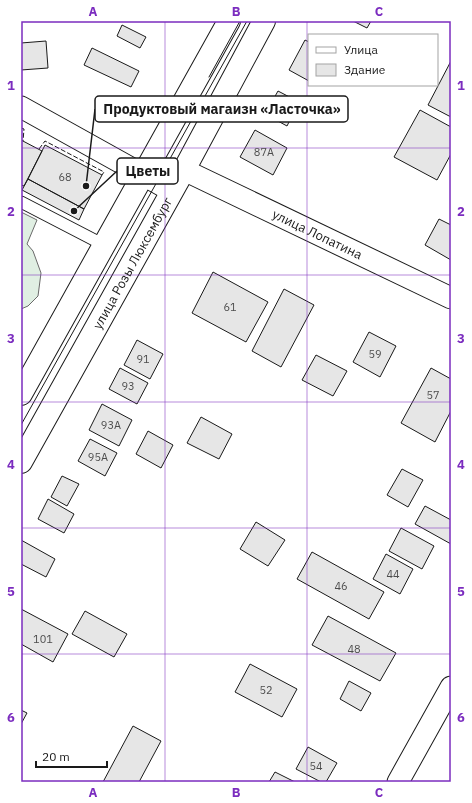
<svg xmlns="http://www.w3.org/2000/svg" width="472" height="803" font-family="'IBM Plex Sans',sans-serif">
	<style>
		.green { fill: #e0efe3; stroke: #6a6a6a }
		.building { fill: #e6e6e6; stroke: #1a1a1a }
		.lines { fill: none; stroke-linecap: round; stroke-linejoin: round }
		.lane-casing { stroke: #1a1a1a; stroke-width: 13 }
		.street-casing { stroke: #1a1a1a; stroke-width: 23 }
		.secondary-casing { stroke: #1a1a1a; stroke-width: 24 }
		.lane { stroke: #fff; stroke-width: 11 }
		.street { stroke: #fff; stroke-width: 21 }
		.secondary { stroke: #fff; stroke-width: 22 }
		.tram { stroke: #1a1a1a; stroke-width: 1 }
		.fence { stroke: #1a1a1a; stroke-width: 1; stroke-dasharray: 5 2; stroke-linecap: butt }
		.grid { fill: none; stroke: #7b2cbf; stroke-width: 1; stroke-opacity: 0.55 }
		.labels { text-anchor: middle; stroke-width: 3; stroke-linejoin: round; paint-order: stroke }
		.number-label { font-size: 11px; fill: #4d4d4d }
		.street-label { font-size: 13px; fill: #1a1a1a; stroke: #fff }
		.leader { fill: none; stroke: #1a1a1a; stroke-width: 1.5 }
		.callout-dot { fill: #1a1a1a; stroke: #fff; stroke-width: 1.5 }
		.callout { fill: #fff; stroke: #1a1a1a; stroke-width: 1.5 }
		.callout-label { font-size: 14px; text-anchor: middle; font-weight: bold; fill: #1a1a1a }
		.neatline { fill: none; stroke: #7b2cbf; stroke-width: 1.5 }
		.grid-label { font-size: 13px; text-anchor: middle; font-weight: bold; fill: #7b2cbf }
	</style>
	<rect width="100%" height="100%" fill="#fff"/>
	<path class="green" d="M21 212 37 220 27 244 33 251 41 273 38 296 28 306 21 309Z"/>
	<path class="building" d="M353 21H371L367 28Z
		M122 25 146 37 140 48 117 36Z
		M305 40 309 42V81L289 70Z
		M46 41 48 68 21 70V43Z
		M92 48 139 71 131 87 84 65Z
		M451 61V117L428 105Z
		M278 91 299 102 287 126 265 114Z
		M420 110 451 127V154L437 180 394 157Z
		M255 130 287 148 273 175 240 157Z
		M21 140 42 151 24 186 21 185Z
		M45 145 102 175 84 209 28 179Z
		M28 179 84 209 79 220 22 190Z
		M439 219 451 225V260L425 245Z
		M213 272 268 302 246 342 192 313Z
		M284 289 314 305 281 367 252 351Z
		M369 332 396 346 380 377 353 362Z
		M137 340 163 354 150 379 124 365Z
		M316 355 347 371 333 396 302 380Z
		M120 368 148 383 137 404 109 389Z
		M431 368 451 379V411L435 442 401 423Z
		M102 404 132 420 119 446 89 430Z
		M201 417 232 434 219 459 187 443Z
		M148 431 173 445 161 468 136 454Z
		M90 439 117 453 105 476 78 461Z
		M402 469 423 480 408 507 387 495Z
		M62 476 79 484 67 506 51 497Z
		M48 499 74 514 64 533 38 519Z
		M425 506 451 520V544L415 524Z
		M256 522 285 540 268 566 240 549Z
		M401 528 434 546 422 569 389 551Z
		M21 540 55 559 46 577 21 564Z
		M312 552 384 592 369 619 297 579Z
		M386 554 413 569 400 594 373 579Z
		M21 609 68 634 53 662 21 644Z
		M85 611 127 634 114 657 72 634Z
		M328 616 396 653 380 681 312 645Z
		M250 664 297 689 282 717 235 692Z
		M349 681 371 693 361 711 340 699Z
		M21 710 27 713 21 724Z
		M133 726 161 741 139 782H103Z
		M308 747 337 763 326 782H321L296 769Z
		M275 772 295 782H269Z"/>
	<g class="lines">
		<g class="lane-casing">
			<path id="lane" d="M21 202 104 245"/>
		</g>
		<g class="street-casing">
			<g id="street">
				<path d="M21 107 172 191"/>
				<path id="s1" d="M184 170 451 298"/>
				<path d="M398 782 451 687"/>
			</g>
		</g>
		<g class="secondary-casing">
			<g id="secondary">
				<path d="M21 394 229 21"/>
				<path id="s2" d="M21 462 184 170 264 21"/>
			</g>
		</g>
		<use href="#lane" class="lane"/>
		<use href="#street" class="street"/>
		<use href="#secondary" class="secondary"/>
		<path class="tram" d="M209 77 240 21
			M21 425 247 21"/>
		<path class="fence" d="M21 128 24 129 23 141
			M39 149 45 141 104 172 102 175"/>
	</g>
	<path class="grid" d="M165 21V782M307 21V782M21 148H451M21 275H451M21 402H451M21 528H451M21 654H451"/>
	<g class="labels">
		<g class="number-label">
			<text x="264" y="156">87А</text>
			<text x="65" y="181">68</text>
			<text x="230" y="311">61</text>
			<text x="375" y="358">59</text>
			<text x="143" y="363">91</text>
			<text x="128" y="390">93</text>
			<text x="433" y="399">57</text>
			<text x="111" y="429">93А</text>
			<text x="98" y="461">95А</text>
			<text x="393" y="578">44</text>
			<text x="341" y="590">46</text>
			<text x="43" y="643">101</text>
			<text x="354" y="653">48</text>
			<text x="266" y="694">52</text>
			<text x="316" y="770">54</text>
		</g>
		<g class="street-label">
			<text dy="5" stroke="none"><textPath href="#s1" startOffset="148">улица Лопатина</textPath></text>
			<text dy="5" stroke="none"><textPath href="#s2" startOffset="228">улица Розы Люксембург</textPath></text>
		</g>
	</g>
	<path class="leader" d="M86 186L95 109M74 211L117 171"/>
	<g class="callout-dot">
		<circle cx="86" cy="186" r="4"/>
		<circle cx="74" cy="211" r="4"/>
	</g>
	<g class="callout">
		<rect x="95" y="96" width="253" height="26" rx="4"/>
		<rect x="117" y="158" width="61" height="26" rx="4"/>
	</g>
	<g class="callout-label">
		<text x="222" y="114">Продуктовый магаизн «Ласточка»</text>
		<text x="148" y="176">Цветы</text>
	</g>
	<rect width="472" height="803" fill="none" stroke="#ffffff" stroke-width="44"/>
	<rect x="308" y="34" width="130" height="52" fill="#ffffff" stroke="#a3a3a3"/>
	<rect x="316" y="47" width="20" height="6" fill="#ffffff" stroke="#a3a3a3"/>
	<text x="344" y="54" font-size="12" fill="#1a1a1a">Улица</text>
	<rect x="316" y="64" width="20" height="12" fill="#e6e6e6" stroke="#a3a3a3"/>
	<text x="344" y="74" font-size="12" fill="#1a1a1a">Здание</text>
	<path d="M36 761v6h71v-6" fill="none" stroke="#1a1a1a" stroke-width="2"/>
	<text x="42" y="761" font-size="12" fill="#1a1a1a" stroke="#ffffff" stroke-width="3" paint-order="stroke">20 m</text>
	<rect x="22" y="22" width="428" height="759" class="neatline"/>
	<g class="grid-label">
		<text x="93" y="16">A</text>
		<text x="236" y="16">B</text>
		<text x="379" y="16">C</text>
		<text x="11" y="90">1</text>
		<text x="461" y="90">1</text>
		<text x="11" y="216">2</text>
		<text x="461" y="216">2</text>
		<text x="11" y="343">3</text>
		<text x="461" y="343">3</text>
		<text x="11" y="469">4</text>
		<text x="461" y="469">4</text>
		<text x="11" y="596">5</text>
		<text x="461" y="596">5</text>
		<text x="11" y="722">6</text>
		<text x="461" y="722">6</text>
		<text x="93" y="797">A</text>
		<text x="236" y="797">B</text>
		<text x="379" y="797">C</text>
	</g>
</svg>
